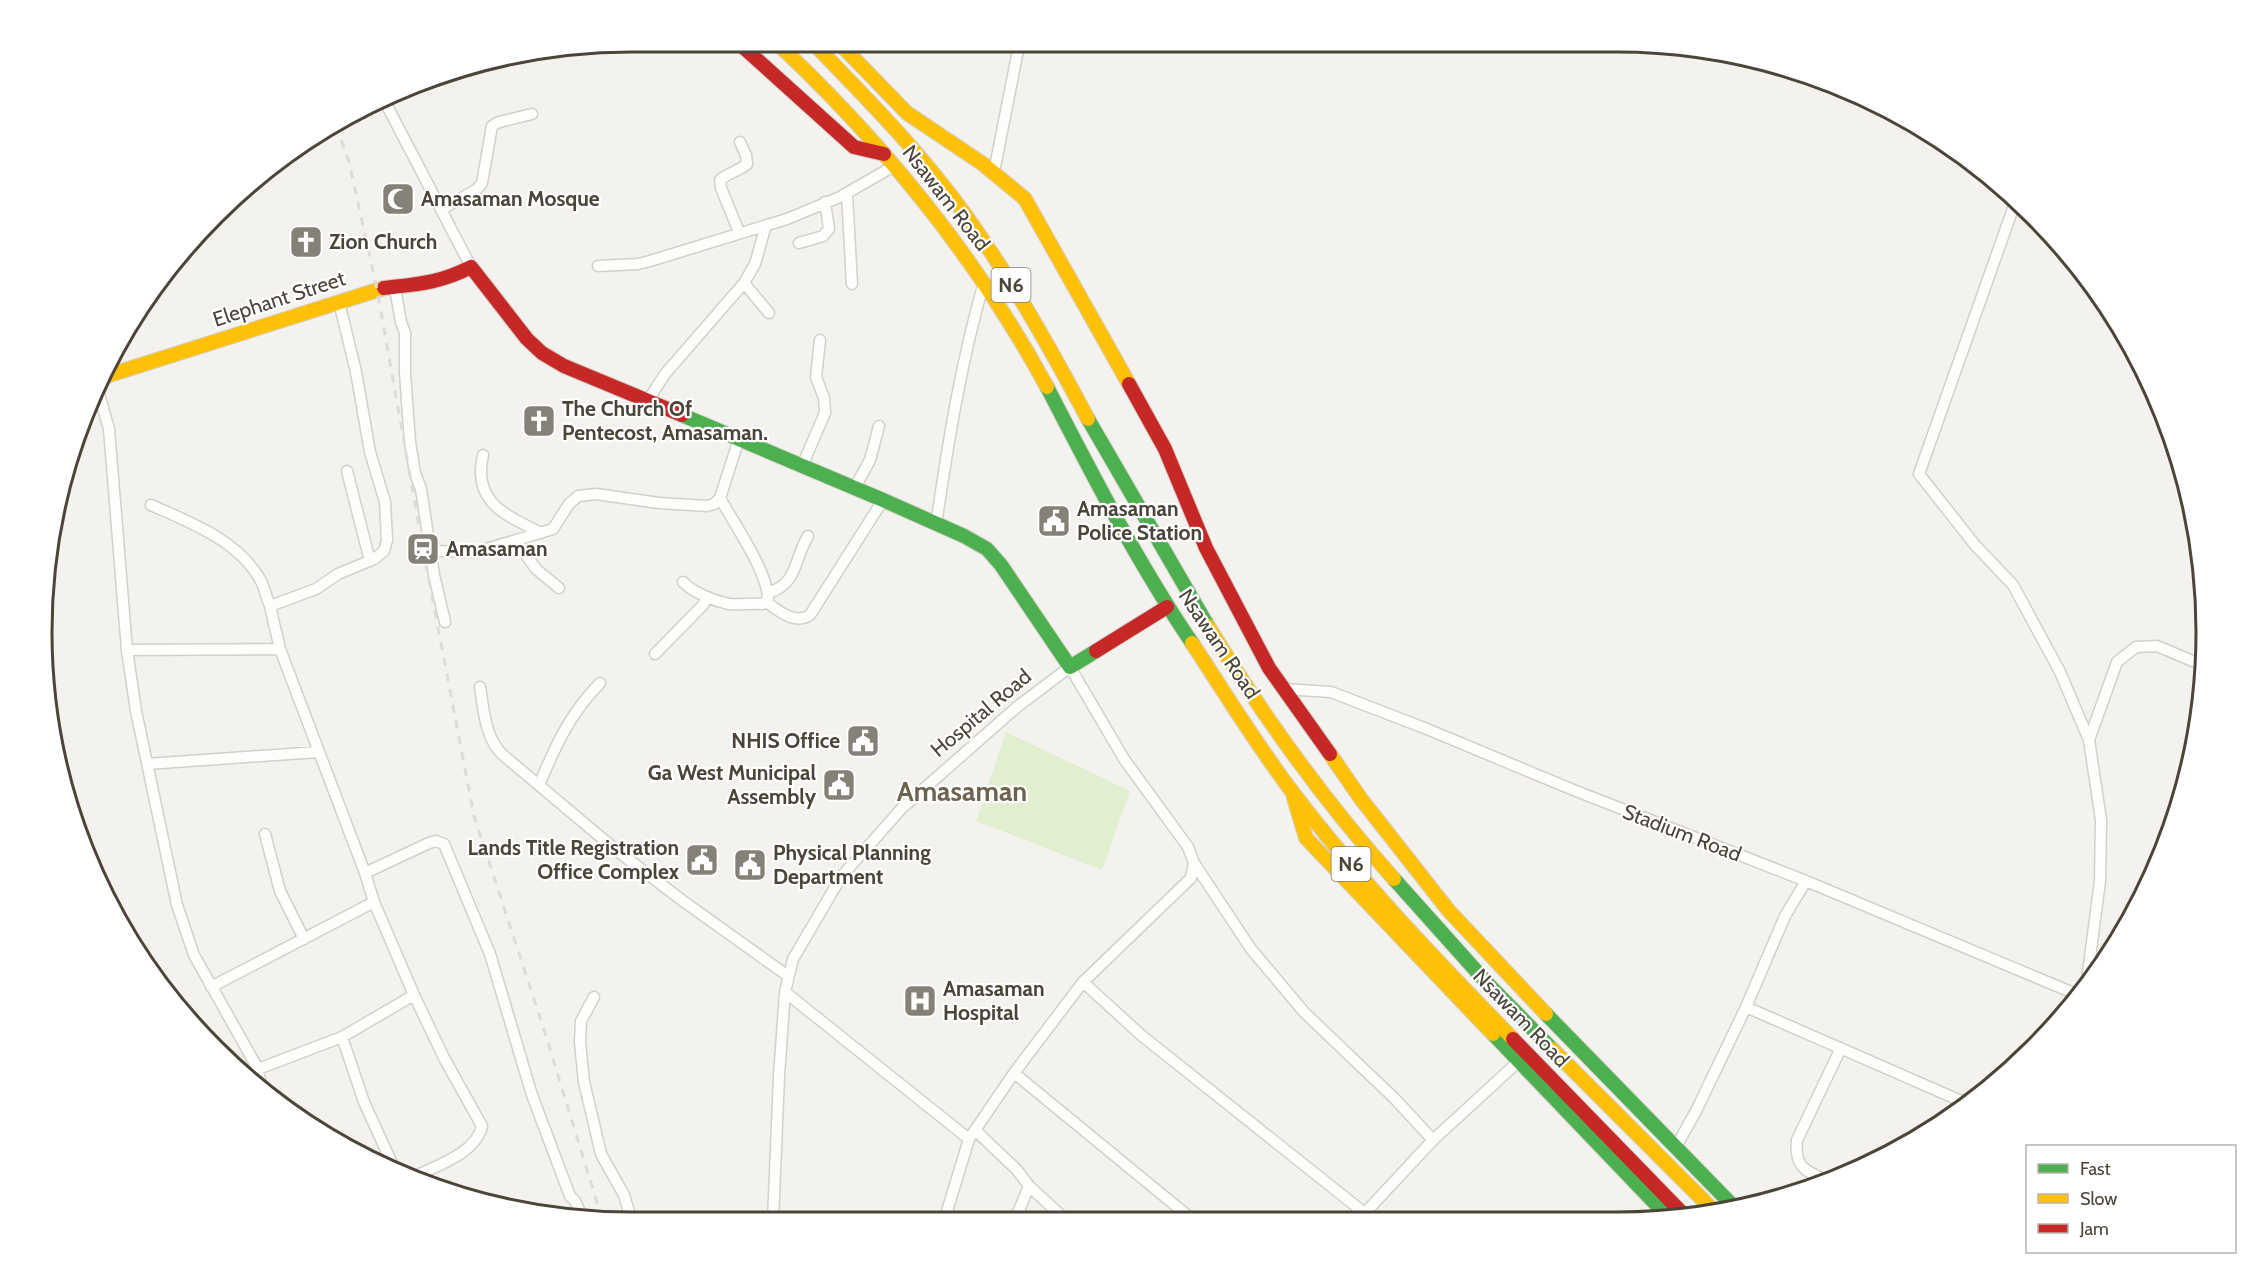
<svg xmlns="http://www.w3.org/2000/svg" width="2248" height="1265" font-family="Cabin,sans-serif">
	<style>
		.pitch { fill: #e1eecf }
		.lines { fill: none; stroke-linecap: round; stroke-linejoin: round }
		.street-casing { stroke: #d2d0cb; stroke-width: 13 }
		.fast-casing { stroke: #d3cfc5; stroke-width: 16 }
		.slow-casing { stroke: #d3cfc5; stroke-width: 16 }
		.jam-casing { stroke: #d3cfc5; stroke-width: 16 }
		.street { stroke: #fdfdfc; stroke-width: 10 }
		.fast { stroke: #4caf50; stroke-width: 14 }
		.slow { stroke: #ffc107; stroke-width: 14 }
		.jam { stroke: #c62828; stroke-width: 14 }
		.rail { stroke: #dbdbda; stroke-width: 3; stroke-dasharray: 8 8; stroke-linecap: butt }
		.labels { text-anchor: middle; stroke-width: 4.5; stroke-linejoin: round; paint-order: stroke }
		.shield { fill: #fff; stroke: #817c74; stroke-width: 1.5 }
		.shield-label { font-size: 20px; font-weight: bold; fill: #4b4439 }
		.street-label { font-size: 21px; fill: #4b4439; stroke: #fff }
		.poi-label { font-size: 21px; font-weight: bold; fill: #4b4439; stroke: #fff; text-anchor: start }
		.district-label { font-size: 27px; font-weight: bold; fill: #6e6250; stroke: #fff }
		.rim { fill: none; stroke: #4b4439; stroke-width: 3 }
	</style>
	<rect width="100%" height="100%" fill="#f4f2ee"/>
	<path class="pitch" d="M1006 732 1130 791 1102 870 976 821Z"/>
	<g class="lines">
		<g class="street-casing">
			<path id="street" d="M383 98 471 267
				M994 172 1019 45
				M847 194 852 284
				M2016 200 1919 474 1975 545 2013 585 2060 672 2089 740 2101 820 2100 881 2087 980
				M441 210 477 189 482 183 492 126 499 122 532 114
				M739 232 721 188 720 180C728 173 739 171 747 164L746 155 740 142
				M799 243 823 236 829 229 825 202
				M598 266 638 264 650 261 787 219 840 197 894 166
				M744 283 769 313
				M395 288 401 322 405 333V373L410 442 415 473 421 489 434 575 445 622
				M339 302 356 372 370 452 385 502 387 540 384 551 374 559 338 574 316 589 270 606 280 649 365 873 374 902 414 995 444 1058 482 1126C476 1154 435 1166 412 1178
				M97 387 109 429 127 650 136 711 177 905 194 955 258 1069 262 1090
				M647 402 665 374 744 283 755 264 766 225
				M483 455C472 503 506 515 541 533
				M802 466 825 413 824 398 816 377 820 340
				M347 471 370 561
				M854 489 870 460 879 426
				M151 505C189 522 235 539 258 576 264 584 266 597 270 606
				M936 525C948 443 961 362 984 282
				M517 542 536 569 559 588
				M430 551 476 552 553 529 569 504 578 496 596 494 659 503 707 506 714 504 720 498 739 439
				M683 582C694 593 714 601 729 604 740 605 752 603 763 604L768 599C768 572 733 522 720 498
				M768 593C798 584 794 559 808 536
				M766 602C779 611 794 625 810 615L883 500
				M127 650 280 649
				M655 654 703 605 707 597
				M480 687C484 711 485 738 503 755L616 850 683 901 788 976
				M1284 689 1331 692 1427 729 1571 789 1806 881 2076 994
				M2089 740 2117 662 2136 647 2157 646 2202 665
				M147 764 318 752
				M539 785C556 745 569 715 600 683
				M265 834 280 891 304 939
				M365 873 429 843 436 841 444 844 490 954 532 1095 570 1196 575 1201 583 1219
				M1083 982 1141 1035 1372 1219
				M211 987 374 902
				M785 992 969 1139
				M594 997 581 1021 580 1042 584 1082 601 1154 624 1195 632 1222
				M1746 1007 1968 1104
				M342 1037 364 1102 395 1170
				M258 1069 342 1037 414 995
				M1014 1073 1193 1220
				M975 1130 1017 1170 1029 1186 1015 1220
				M1676 1147 1696 1111 1746 1007 1785 916 1806 881
				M1827 1181C1805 1171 1794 1167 1797 1140L1841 1048
				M1029 1186 1066 1220
				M1365 1213 1433 1140 1519 1061
				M773 1221 779 1076 785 992 793 959 841 877 902 808 1017 707 1070 667 1124 759 1188 847 1194 863 1251 949 1304 1012 1395 1099 1433 1140
				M944 1221 969 1139 1014 1073 1083 982 1191 878 1194 863"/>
		</g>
		<g class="fast-casing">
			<path id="fast" d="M1047 387C1092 474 1137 562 1192 643
				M682 415 883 500 964 536 987 549 1001 565 1070 667 1096 651
				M1088 419 1208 626
				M1394 879 1487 983 1552 1049
				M1546 1014 1735 1208
				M1493 1034 1669 1218"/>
		</g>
		<g class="slow-casing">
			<path id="slow" d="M780 46C886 146 977 258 1047 387
				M816 46C867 99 920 152 964 213 1011 278 1050 348 1088 419
				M842 46 907 113 983 164 1025 199 1129 384
				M100 378 384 288
				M1208 626C1263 716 1324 801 1394 879
				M1192 643C1225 693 1257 746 1294 794 1360 881 1437 961 1513 1039
				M1330 754 1361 799 1449 911 1546 1014
				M1294 798 1306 838 1493 1034
				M1552 1049 1716 1213"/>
		</g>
		<g class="jam-casing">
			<path id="jam" d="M742 46 854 147 884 154
				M384 288C418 284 440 283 471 267L527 339 542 353 564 366 682 415
				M1129 384 1165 449 1206 548 1269 668 1330 754
				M1096 651 1167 607
				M1513 1039 1687 1218"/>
		</g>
		<use href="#street" class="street"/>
		<use href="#fast" class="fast"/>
		<use href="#slow" class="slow"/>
		<use href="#jam" class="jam"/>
		<path class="rail" d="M336 125 349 162 377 289 423 549 474 816 545 1033 603 1222"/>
	</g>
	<defs>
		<g id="mosque-square" transform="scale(1.725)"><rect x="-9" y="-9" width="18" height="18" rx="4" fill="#868178" stroke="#fff"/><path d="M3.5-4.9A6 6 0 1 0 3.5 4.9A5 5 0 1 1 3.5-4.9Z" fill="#fff"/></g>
		<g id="church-square" transform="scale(1.725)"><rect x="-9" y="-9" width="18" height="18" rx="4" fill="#868178" stroke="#fff"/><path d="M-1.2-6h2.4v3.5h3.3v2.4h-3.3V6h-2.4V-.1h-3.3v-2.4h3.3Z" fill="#fff"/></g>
		<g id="civic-square" transform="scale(1.725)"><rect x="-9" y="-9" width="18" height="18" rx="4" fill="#868178" stroke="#fff"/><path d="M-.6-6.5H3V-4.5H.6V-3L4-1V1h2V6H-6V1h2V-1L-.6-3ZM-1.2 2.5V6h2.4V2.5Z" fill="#fff"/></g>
		<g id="station-square" transform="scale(1.725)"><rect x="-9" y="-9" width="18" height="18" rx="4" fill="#868178" stroke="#fff"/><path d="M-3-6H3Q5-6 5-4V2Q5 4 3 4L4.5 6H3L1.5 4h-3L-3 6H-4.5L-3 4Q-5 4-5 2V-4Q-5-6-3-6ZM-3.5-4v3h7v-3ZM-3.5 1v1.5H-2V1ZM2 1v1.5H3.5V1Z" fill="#fff"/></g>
		<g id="hospital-square" transform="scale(1.725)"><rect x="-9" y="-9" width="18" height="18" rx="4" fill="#868178" stroke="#fff"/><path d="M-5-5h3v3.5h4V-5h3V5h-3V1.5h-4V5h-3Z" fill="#fff"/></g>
	</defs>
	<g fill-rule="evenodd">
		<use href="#mosque-square" x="398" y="199"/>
		<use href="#church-square" x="306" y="242"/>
		<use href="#church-square" x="539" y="421"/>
		<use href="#civic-square" x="1054" y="521"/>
		<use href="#station-square" x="423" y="549"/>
		<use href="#civic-square" x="863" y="741"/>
		<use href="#civic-square" x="839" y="785"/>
		<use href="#civic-square" x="702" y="860"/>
		<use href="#civic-square" x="750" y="865"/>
		<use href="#hospital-square" x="920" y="1001"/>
	</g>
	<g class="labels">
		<g class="shield">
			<rect x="991.5" y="268" width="39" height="34" rx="4.5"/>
			<rect x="1331.5" y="847" width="39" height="34" rx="4.5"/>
		</g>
		<g class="shield-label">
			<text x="1011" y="292">N6</text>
			<text x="1351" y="871">N6</text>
		</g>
		<g class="street-label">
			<text transform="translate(946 198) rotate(52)" y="7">Nsawam Road</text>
			<text transform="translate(279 299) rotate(-18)" y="7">Elephant Street</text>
			<text transform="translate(1219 644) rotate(56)" y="7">Nsawam Road</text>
			<text transform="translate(981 713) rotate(-40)" y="7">Hospital Road</text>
			<text transform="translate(1682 833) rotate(21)" y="7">Stadium Road</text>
			<text transform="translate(1521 1018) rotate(46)" y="7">Nsawam Road</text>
		</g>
		<g class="poi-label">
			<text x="421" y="206">Amasaman Mosque</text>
			<text x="329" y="249">Zion Church</text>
			<text x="562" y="416">The Church Of<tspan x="562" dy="24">Pentecost, Amasaman.</tspan></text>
			<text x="1077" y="516">Amasaman<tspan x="1077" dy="24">Police Station</tspan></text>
			<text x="446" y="556">Amasaman</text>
			<text x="840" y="748" text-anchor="end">NHIS Office</text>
			<text x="816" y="780" text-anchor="end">Ga West Municipal<tspan x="816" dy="24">Assembly</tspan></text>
			<text x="679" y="855" text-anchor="end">Lands Title Registration<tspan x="679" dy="24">Office Complex</tspan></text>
			<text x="773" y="860">Physical Planning<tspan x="773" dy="24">Department</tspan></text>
			<text x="943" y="996">Amasaman<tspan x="943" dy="24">Hospital</tspan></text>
		</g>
		<g class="district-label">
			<text x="962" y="801">Amasaman</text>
		</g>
	</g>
	<path d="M0 0H2248V1265H0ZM632 52H1616A580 580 0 0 1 2196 632V632A580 580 0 0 1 1616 1212H632A580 580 0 0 1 52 632V632A580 580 0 0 1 632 52Z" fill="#fff" fill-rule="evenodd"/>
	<path class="rim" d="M632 52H1616A580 580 0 0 1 2196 632V632A580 580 0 0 1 1616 1212H632A580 580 0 0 1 52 632V632A580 580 0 0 1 632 52Z"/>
	<rect x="2026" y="1145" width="210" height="108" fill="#ffffff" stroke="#b7b4b0" stroke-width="1.5"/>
	<rect x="2038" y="1164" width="30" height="9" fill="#4caf50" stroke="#b7b4b0" stroke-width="1.5"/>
	<text x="2080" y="1175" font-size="18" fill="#4b4439">Fast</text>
	<rect x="2038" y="1194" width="30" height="9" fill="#ffc107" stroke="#b7b4b0" stroke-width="1.5"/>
	<text x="2080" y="1205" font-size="18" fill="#4b4439">Slow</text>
	<rect x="2038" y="1224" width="30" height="9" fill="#c62828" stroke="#b7b4b0" stroke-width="1.5"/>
	<text x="2080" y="1235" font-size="18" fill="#4b4439">Jam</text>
</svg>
